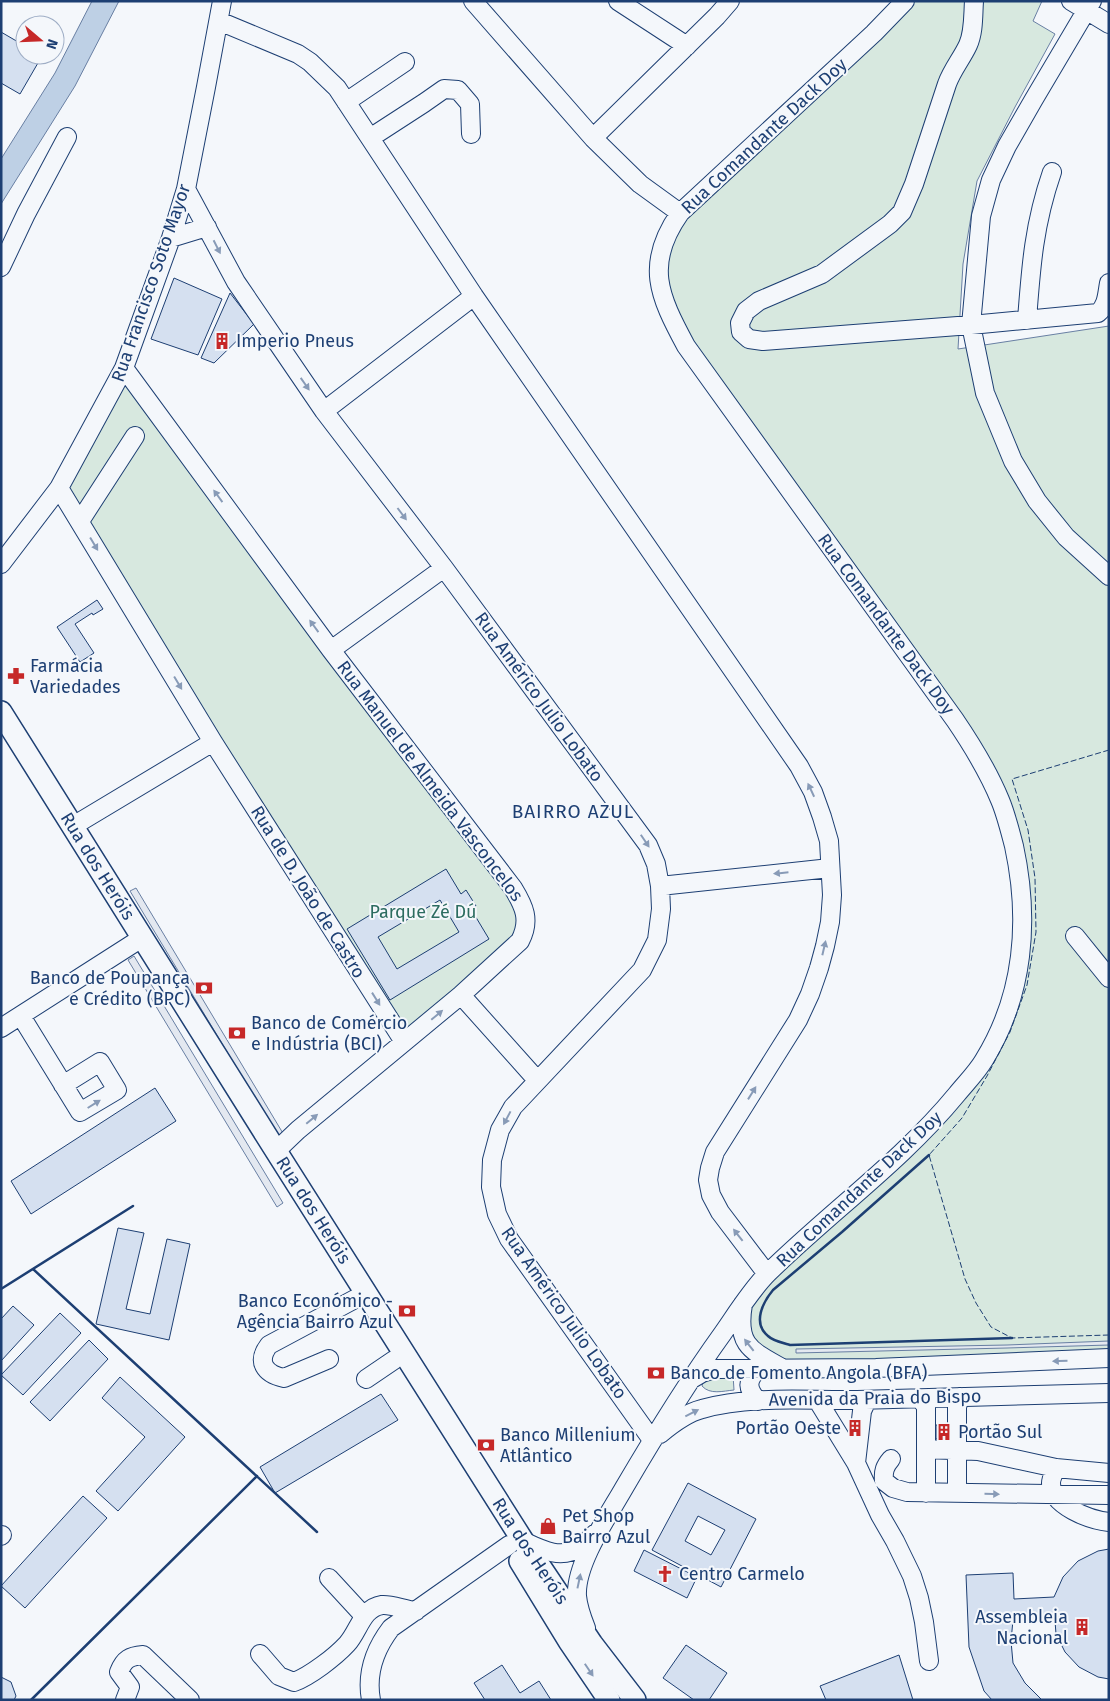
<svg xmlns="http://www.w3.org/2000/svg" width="1110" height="1701" font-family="'Fira Sans',sans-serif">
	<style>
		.green { fill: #d7e8df; stroke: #687fa3 }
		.parking { fill: #e3e8f0; stroke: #687fa3 }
		.water { fill: #bed0e5; stroke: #687fa3 }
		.building { fill: #d5e0f0; stroke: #1d3f73; fill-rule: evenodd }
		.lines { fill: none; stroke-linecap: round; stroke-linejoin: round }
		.minor-casing { stroke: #1d3f73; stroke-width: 20 }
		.major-casing { stroke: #1d3f73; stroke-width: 24 }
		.minor { stroke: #f4f7fb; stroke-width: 18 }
		.major { stroke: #f4f7fb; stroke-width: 21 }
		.fence { stroke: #1d3f73; stroke-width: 1; stroke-dasharray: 6 2.5; stroke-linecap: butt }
		.wall { stroke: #1d3f73; stroke-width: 2.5 }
		.oneway { fill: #889bb7 }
		.labels { text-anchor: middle; stroke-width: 4; stroke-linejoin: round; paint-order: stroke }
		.street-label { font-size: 18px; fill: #1d3f73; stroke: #f4f7fb }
		.poi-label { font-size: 18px; fill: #1d3f73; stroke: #f4f7fb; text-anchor: start }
		.park-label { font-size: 18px; fill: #2c6c60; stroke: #f4f7fb }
		.neighbourhood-label { font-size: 19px; letter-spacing: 1px; fill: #1d3f73; stroke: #f4f7fb }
	</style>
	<rect width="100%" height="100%" fill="#f4f7fb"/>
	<path class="green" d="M905 1H1042L1033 21 1055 34 1015 107 977 181 963 264 958 349 1109 326V1358L784 1369 754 1351 743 1304 909 1145 996 1035 1023 930 1001 802 670 314 663 241Z
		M124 368 513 888 524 933 404 1042 59 488Z
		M733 1375 734 1390C723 1391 710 1395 702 1386L704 1379Z"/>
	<path class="parking" d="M136 888 284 1135 279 1138 130 891Z
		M134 956 283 1203 277 1207 128 960Z
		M1109 1341V1345L1007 1348 796 1353V1349L1007 1345Z"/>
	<path class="water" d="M92 1H119L75 86 1 204V159L55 73Z"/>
	<path class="building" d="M1 32 25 46V55L42 56 20 94 1 83Z
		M174 278 222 299 198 355 151 339Z
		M230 293 254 324 214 363 201 358Z
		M97 600 103 609 93 615 92 613 75 624 94 653 80 662 57 627Z
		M446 869 461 894 466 890 476 906 471 909 489 939 390 1000 347 929ZM440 900 459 932 397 969 378 937Z
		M155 1088 176 1121 31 1214 11 1181Z
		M118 1228 144 1233 126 1309 150 1314 167 1239 190 1244 169 1340 96 1324Z
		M13 1306 34 1325 1 1361V1319Z
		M60 1313 81 1333 23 1395 1 1375Z
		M89 1340 108 1359 50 1421 30 1402Z
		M120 1377 185 1437 118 1511 96 1491 145 1437 102 1398Z
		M381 1394 398 1420 275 1493 260 1467Z
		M936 1425H953L952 1439H936Z
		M688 1483 756 1519 721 1587 652 1550ZM698 1516 725 1530 711 1555 685 1541Z
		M83 1496 107 1518 25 1608 1 1586Z
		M1109 1549V1679L1098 1677 1079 1667 1065 1652 1056 1634 1055 1621 1013 1620 1011 1641 1013 1663 1025 1683 1042 1700H992L984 1691 969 1647 966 1575 1013 1573 1014 1599 1054 1597 1063 1577 1078 1561 1098 1551Z
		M644 1550 697 1577 687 1598 634 1571Z
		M686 1645 727 1673 709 1700H694L663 1678Z
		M899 1655 913 1700H826L820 1686Z
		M502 1665 520 1693 539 1681 551 1700H485L474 1683Z
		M1 1677 11 1682 16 1696 14 1700H1Z"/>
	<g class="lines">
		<g class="minor-casing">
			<path id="minor" d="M473 1 593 138 640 184 680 213
				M618 1 687 46
				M974 1C973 15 974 32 968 45 962 58 952 70 947 84L914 184 902 212 890 224 822 274 759 301 746 311 740 323 741 332 749 339 763 341 971 325 1098 313C1107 306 1107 294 1109 283
				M1071 1 1109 24
				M1092 1 1034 99 1007 146 991 180 981 216 971 325 985 393 1013 461 1037 501 1066 537 1109 576
				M219 21 298 54 310 62 337 88 474 296 799 766 813 792 822 817 829 841 832 895 830 922 825 946 819 968 810 994 798 1020 715 1152 710 1168 708 1180 711 1195 720 1212 767 1274
				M346 102 405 62
				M370 138 424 103 444 89 458 90 470 104 471 134
				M593 138 717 16 730 1
				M186 189 236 282 324 411 444 568 648 845 656 864 660 886 661 909 657 940 642 970 513 1107 500 1130 492 1160 491 1187 497 1214 509 1239 652 1440
				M171 238 207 227
				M1 267 26 214 67 137
				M1027 320C1031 266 1034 224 1052 172
				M124 368 331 650 513 888C524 906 531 920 520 941L461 995 298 1130 276 1151
				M324 411 474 296
				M59 488 213 742 404 1042
				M80 521 135 436
				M1 564 59 488 124 368 171 238 186 189 206 87 222 1
				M331 650 444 568
				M73 826 213 742
				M660 886 830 868
				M1075 936 1109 978
				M461 995 537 1080
				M21 1016 80 1112 117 1090 100 1062 63 1085
				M1 1028 134 943
				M743 1304C736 1345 750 1350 782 1368
				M329 1359 284 1378C265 1374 256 1362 269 1345L355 1299
				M366 1379 394 1360
				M690 1380 702 1373 715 1369 876 1368 1109 1358
				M919 1398 926 1406V1493
				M758 1401C747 1389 746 1381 758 1369
				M818 1401 856 1463 880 1515 895 1541 912 1576 919 1598 924 1622 929 1661
				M660 1434C672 1424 686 1413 702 1409 752 1395 807 1401 857 1400 941 1398 1025 1395 1109 1393
				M926 1449 978 1451 1056 1468 1109 1473
				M891 1459C885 1466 883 1471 884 1481L893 1488 907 1492 1109 1495
				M856 1463 862 1411 867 1400
				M1056 1468C1054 1473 1051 1478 1051 1483 1051 1506 1090 1520 1109 1522
				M957 1493V1407L960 1397
				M1 1536 2 1535
				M523 1541C542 1550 561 1560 581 1547 586 1543 591 1537 596 1533
				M329 1578 364 1616
				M586 1628C582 1618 578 1607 577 1596 575 1564 608 1516 624 1488 655 1435 687 1383 723 1333 737 1313 751 1290 768 1273 830 1212 902 1161 957 1094 966 1083 977 1072 984 1060 1024 995 1030 920 1014 846 1010 831 1006 814 1000 800 988 771 972 745 955 720L686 346C659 296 644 264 680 213L874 33 905 1
				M260 1654 279 1676 294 1682C310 1676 335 1657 347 1644 359 1631 362 1608 382 1605 391 1604 405 1610 416 1611
				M125 1700 130 1687 119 1672C124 1659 130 1656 143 1655L190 1700
				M371 1700C366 1673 375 1649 391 1628L509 1545"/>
		</g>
		<g class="major-casing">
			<g id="major">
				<path id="s1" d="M1 712 276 1151 523 1541 592 1644 635 1700"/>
				<path d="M520 1561 569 1641 609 1700"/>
			</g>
		</g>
		<use href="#minor" class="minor"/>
		<use href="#major" class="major"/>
		<path class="fence" d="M1109 750 1012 779 1028 830 1035 878 1036 932 1027 985 1010 1032 987 1076 962 1118 929 1155 965 1279 976 1303 991 1327 1012 1338 1109 1335"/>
		<path class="wall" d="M929 1155 842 1232 773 1290C763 1302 752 1323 768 1336 773 1341 783 1343 790 1345L1012 1338
			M33 1269 317 1532
			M1 1289 133 1206
			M31 1700 257 1476"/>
	</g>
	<defs><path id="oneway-solid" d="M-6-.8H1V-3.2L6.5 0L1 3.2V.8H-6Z" transform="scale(1.25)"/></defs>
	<g class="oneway">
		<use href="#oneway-solid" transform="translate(217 247) rotate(63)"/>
		<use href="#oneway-solid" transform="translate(305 384) rotate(55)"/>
		<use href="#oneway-solid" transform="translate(218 496) rotate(-126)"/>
		<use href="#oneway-solid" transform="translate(402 514) rotate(53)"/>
		<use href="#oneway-solid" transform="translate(94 544) rotate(59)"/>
		<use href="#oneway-solid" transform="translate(314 626) rotate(-126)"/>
		<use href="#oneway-solid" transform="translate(178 683) rotate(59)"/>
		<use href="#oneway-solid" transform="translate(811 790) rotate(-115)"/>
		<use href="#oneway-solid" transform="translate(645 841) rotate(56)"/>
		<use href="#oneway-solid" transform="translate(781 873) rotate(174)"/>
		<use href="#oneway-solid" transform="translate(824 948) rotate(-77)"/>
		<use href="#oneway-solid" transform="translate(376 999) rotate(58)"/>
		<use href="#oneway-solid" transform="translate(437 1015) rotate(-40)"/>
		<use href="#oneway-solid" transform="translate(752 1093) rotate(-58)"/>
		<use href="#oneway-solid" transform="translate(94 1104) rotate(-32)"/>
		<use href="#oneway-solid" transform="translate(507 1118) rotate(118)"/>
		<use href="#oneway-solid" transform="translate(312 1119) rotate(-40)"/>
		<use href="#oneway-solid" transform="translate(738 1235) rotate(-128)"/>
		<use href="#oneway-solid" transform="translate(749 1345) rotate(-128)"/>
		<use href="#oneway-solid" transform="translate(1060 1361) rotate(178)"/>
		<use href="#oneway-solid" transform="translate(692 1413) rotate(-27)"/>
		<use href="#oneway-solid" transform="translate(992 1494) rotate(1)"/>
		<use href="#oneway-solid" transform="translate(579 1581) rotate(-78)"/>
		<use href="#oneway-solid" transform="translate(589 1670) rotate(56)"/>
	</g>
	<defs>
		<g id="building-bare" transform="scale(1.35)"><path d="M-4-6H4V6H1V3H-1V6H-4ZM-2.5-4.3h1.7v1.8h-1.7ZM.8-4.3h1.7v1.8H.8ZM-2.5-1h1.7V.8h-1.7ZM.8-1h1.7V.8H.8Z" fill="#c62828" stroke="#f4f7fb" stroke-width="2.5" paint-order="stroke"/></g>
		<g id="pharmacy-bare" transform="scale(1.35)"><path d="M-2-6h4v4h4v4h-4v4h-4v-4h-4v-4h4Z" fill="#c62828" stroke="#f4f7fb" stroke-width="2.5" paint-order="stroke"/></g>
		<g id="bank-bare" transform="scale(1.35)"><path d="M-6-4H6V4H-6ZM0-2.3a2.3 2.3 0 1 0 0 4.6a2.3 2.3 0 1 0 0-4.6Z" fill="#c62828" stroke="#f4f7fb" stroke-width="2.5" paint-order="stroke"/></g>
		<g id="shop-bare" transform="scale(1.35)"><path d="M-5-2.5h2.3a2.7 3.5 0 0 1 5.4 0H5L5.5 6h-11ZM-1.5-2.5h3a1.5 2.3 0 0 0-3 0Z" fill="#c62828" stroke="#f4f7fb" stroke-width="2.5" paint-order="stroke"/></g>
		<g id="church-bare" transform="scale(1.35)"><path d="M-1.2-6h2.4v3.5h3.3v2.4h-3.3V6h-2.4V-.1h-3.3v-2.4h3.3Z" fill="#c62828" stroke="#f4f7fb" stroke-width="2.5" paint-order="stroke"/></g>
	</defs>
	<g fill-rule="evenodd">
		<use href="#building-bare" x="222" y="341"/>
		<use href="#pharmacy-bare" x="16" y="676"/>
		<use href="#bank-bare" x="204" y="988"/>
		<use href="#bank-bare" x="237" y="1033"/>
		<use href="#bank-bare" x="407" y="1311"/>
		<use href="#bank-bare" x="656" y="1373"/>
		<use href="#building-bare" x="855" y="1428"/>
		<use href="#building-bare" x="944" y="1432"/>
		<use href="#bank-bare" x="486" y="1445"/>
		<use href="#shop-bare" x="548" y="1526"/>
		<use href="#church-bare" x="665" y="1574"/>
		<use href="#building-bare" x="1082" y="1627"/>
	</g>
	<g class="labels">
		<g class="street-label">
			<text transform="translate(764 136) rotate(-43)" y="6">Rua Comandante Dack Doy</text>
			<text transform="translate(151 283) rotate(-71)" y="6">Rua Francisco Soto Mayor</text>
			<text transform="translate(886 624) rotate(54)" y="6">Rua Comandante Dack Doy</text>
			<text transform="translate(539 697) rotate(54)" y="6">Rua Américo Julio Lobato</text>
			<text transform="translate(430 781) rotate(53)" y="6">Rua Manuel de Almeida Vasconcelos</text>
			<text dy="6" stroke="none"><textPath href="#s1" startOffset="182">Rua dos Heróis</textPath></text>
			<text transform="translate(308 892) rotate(58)" y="6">Rua de D. João de Castro</text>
			<text transform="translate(859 1189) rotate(-43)" y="6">Rua Comandante Dack Doy</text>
			<text dy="6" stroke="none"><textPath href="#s1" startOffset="588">Rua dos Heróis</textPath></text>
			<text transform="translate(564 1313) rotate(55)" y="6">Rua Américo Julio Lobato</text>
			<text transform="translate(875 1398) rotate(-1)" y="6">Avenida da Praia do Bispo</text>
			<text dy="6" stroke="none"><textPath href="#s1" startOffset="992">Rua dos Heróis</textPath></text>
		</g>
		<g class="poi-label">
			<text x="236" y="347">Imperio Pneus</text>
			<text x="30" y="672">Farmácia<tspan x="30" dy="21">Variedades</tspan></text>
			<text x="190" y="984" text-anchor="end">Banco de Poupança<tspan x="190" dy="21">e Crédito (BPC)</tspan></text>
			<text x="251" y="1029">Banco de Comércio<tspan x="251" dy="21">e Indústria (BCI)</tspan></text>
			<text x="393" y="1307" text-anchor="end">Banco Económico -<tspan x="393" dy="21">Agência Bairro Azul</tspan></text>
			<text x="670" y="1379">Banco de Fomento Angola (BFA)</text>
			<text x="841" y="1434" text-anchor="end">Portão Oeste</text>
			<text x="958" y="1438">Portão Sul</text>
			<text x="500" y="1441">Banco Millenium<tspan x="500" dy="21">Atlântico</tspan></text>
			<text x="562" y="1522">Pet Shop<tspan x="562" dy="21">Bairro Azul</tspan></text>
			<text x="679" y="1580">Centro Carmelo</text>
			<text x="1068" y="1623" text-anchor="end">Assembleia<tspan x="1068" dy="21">Nacional</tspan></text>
		</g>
		<g class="park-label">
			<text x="423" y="918">Parque Zé Dú</text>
		</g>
		<g class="neighbourhood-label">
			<text x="573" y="818">BAIRRO AZUL</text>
		</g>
	</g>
	<rect width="1110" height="1701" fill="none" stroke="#1d3f73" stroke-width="5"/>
	<g transform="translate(40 40) rotate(109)"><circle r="24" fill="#f4f7fb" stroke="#9eadc5"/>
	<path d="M0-4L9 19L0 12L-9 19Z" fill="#c62828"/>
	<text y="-8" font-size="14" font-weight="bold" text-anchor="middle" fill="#1d3f73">N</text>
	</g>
</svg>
